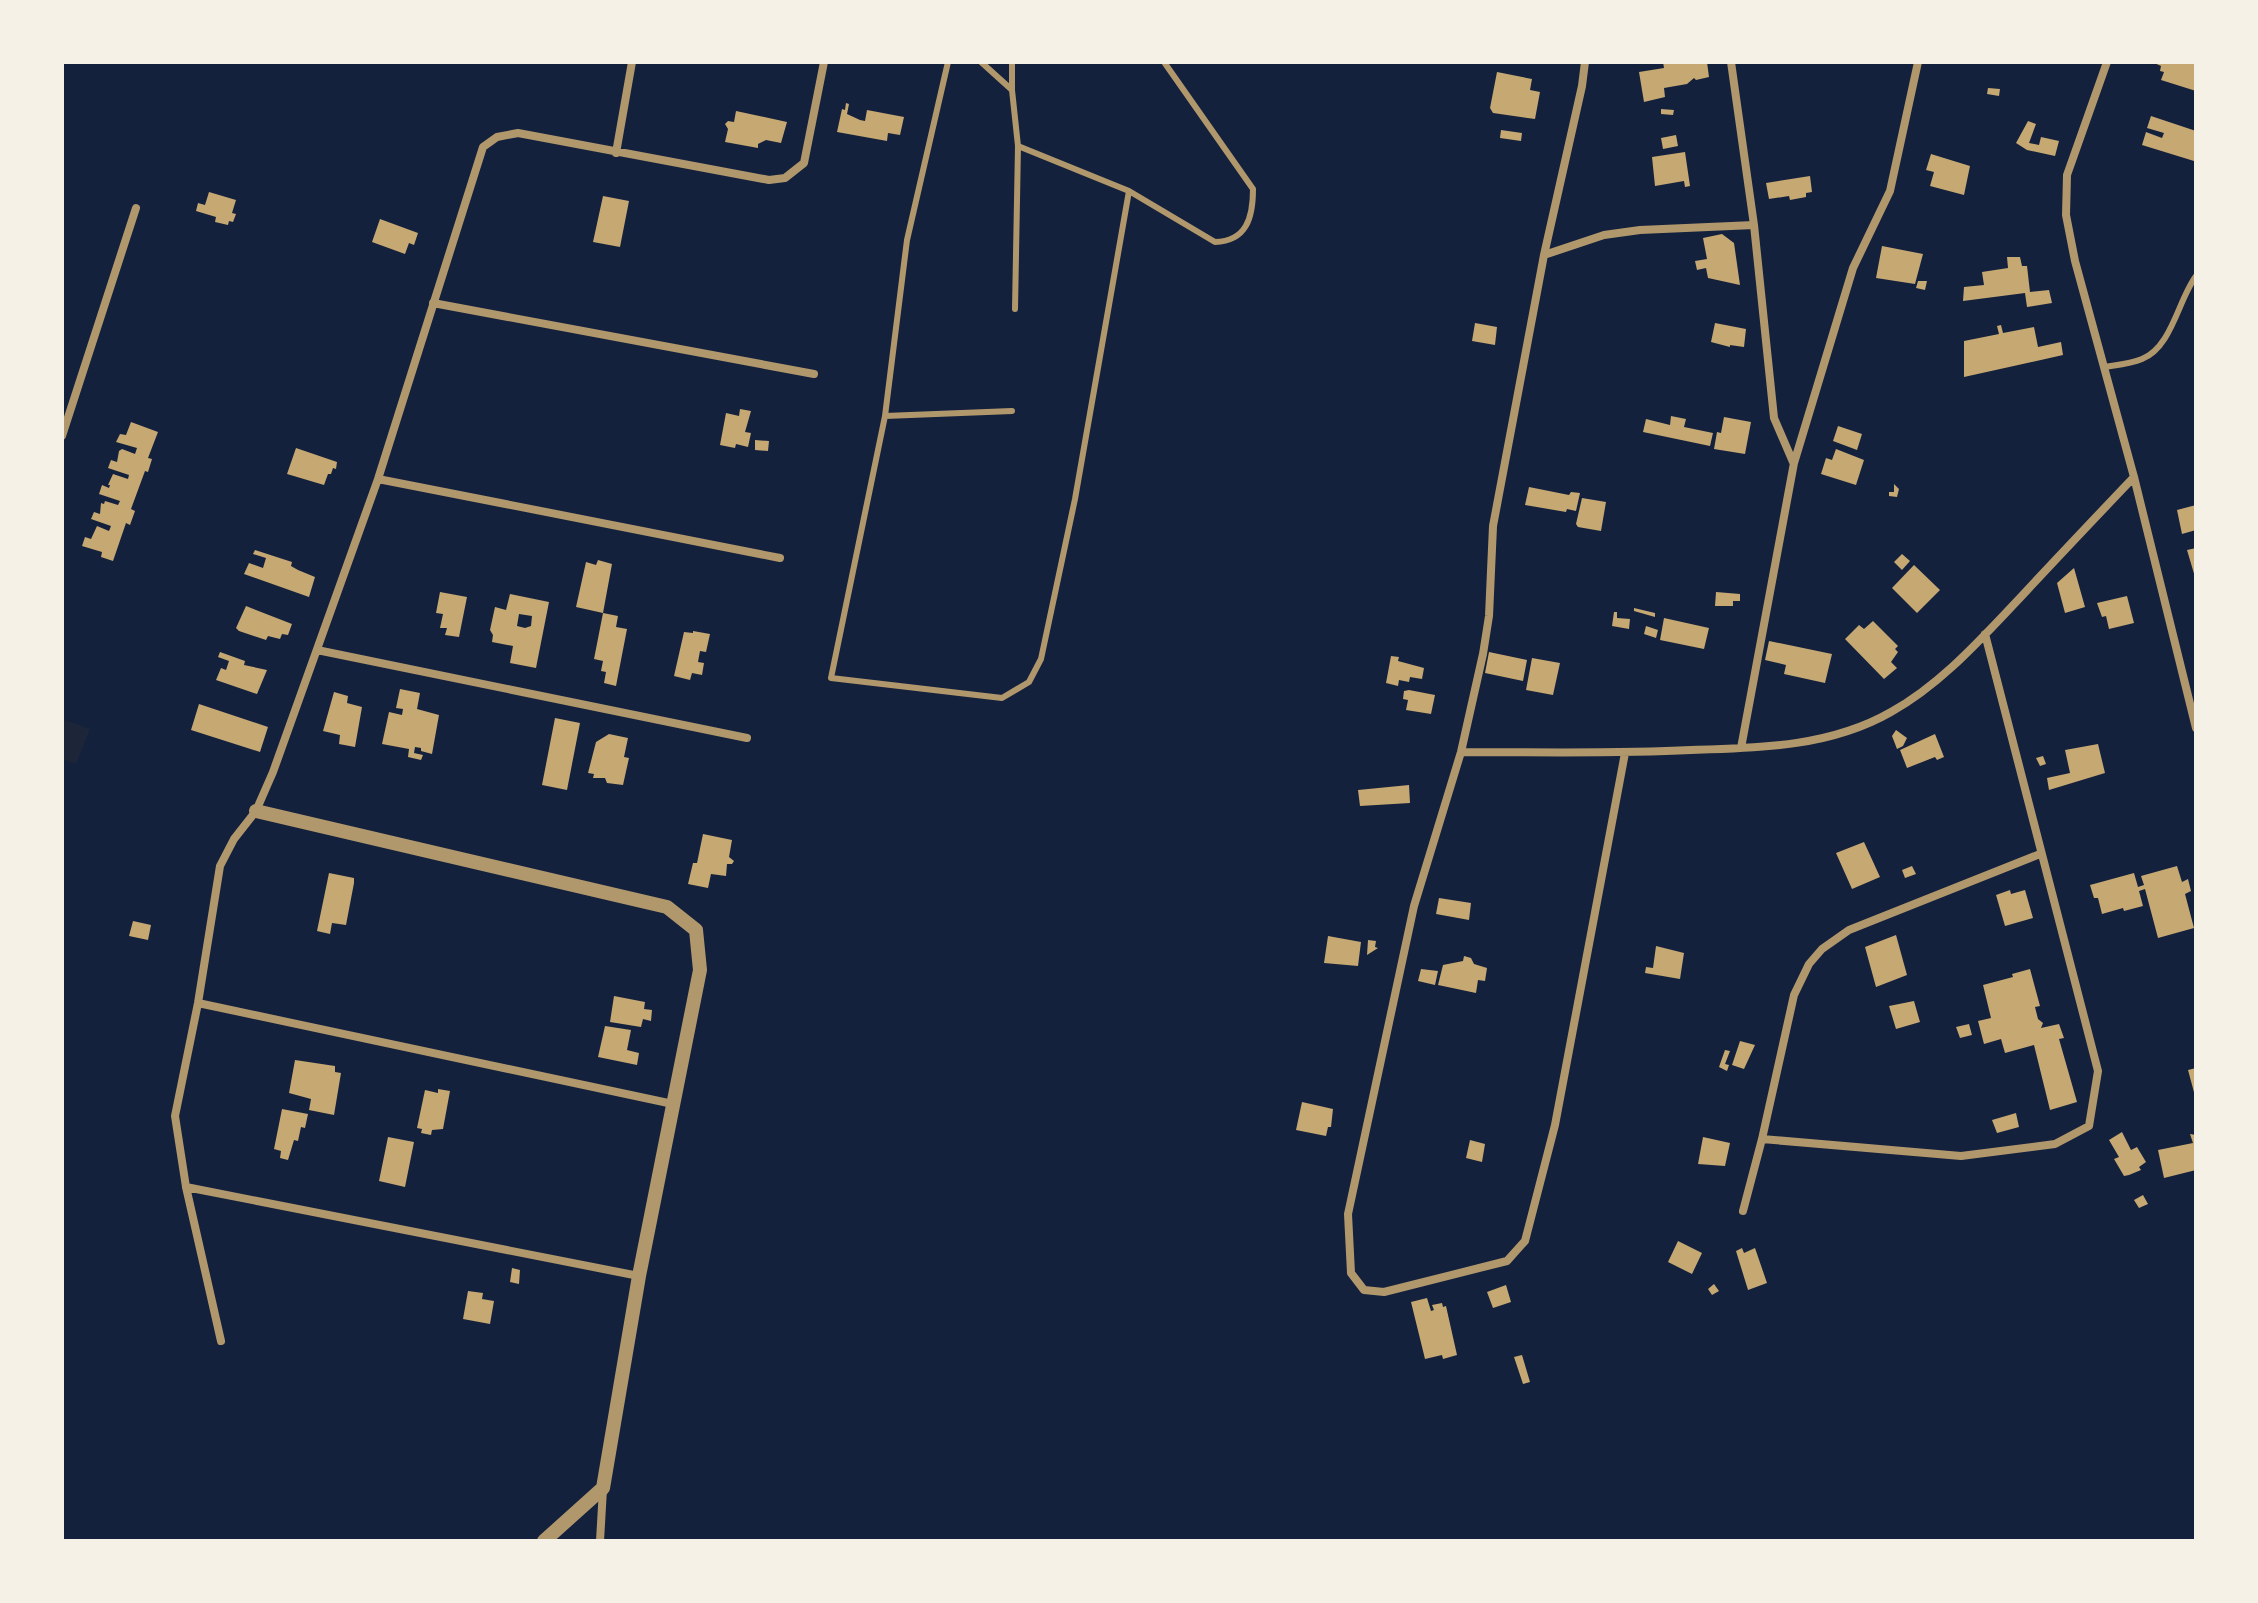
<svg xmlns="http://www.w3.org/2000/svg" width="2258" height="1603" font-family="'Source Serif 4',serif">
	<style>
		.green { fill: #1d2539 }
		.building { fill: #c6a872; fill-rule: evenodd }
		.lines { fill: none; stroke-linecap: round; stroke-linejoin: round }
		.service { stroke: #b1986c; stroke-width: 6 }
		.minor { stroke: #b1986c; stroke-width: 8 }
		.tertiary { stroke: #b1986c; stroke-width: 14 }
	</style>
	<rect width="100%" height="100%" fill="#14213d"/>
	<path class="green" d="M62 719 90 729 76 764 62 759Z"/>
	<path class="building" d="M1663 62H1707L1709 77 1696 80 1694 78 1687 84 1664 88 1665 97 1644 102 1639 72 1664 68Z
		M2152 62H2196V91L2161 80 2164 72 2160 71 2161 66Z
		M1497 72 1532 79 1530 90 1540 92 1535 119 1493 113 1490 108Z
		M1988 88 2000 89 1999 96 1987 94Z
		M846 103 849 104 847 114 860 120 865 121 867 110 904 117 900 135 888 133 887 141 837 132 842 109 845 110Z
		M1661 109 1674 110 1673 115 1661 114Z
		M736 111 787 122 781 143 766 140 758 144V148L725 142 728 129 725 124 728 121 734 122Z
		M2151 116 2196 131 2194 161 2142 145 2146 132 2162 138 2164 133 2147 128Z
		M2028 121 2036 124 2029 143 2039 145 2041 137 2059 141 2055 156 2027 150 2016 143Z
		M1501 130 1522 133 1521 141 1500 138Z
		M1676 135 1678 146 1663 149 1661 138Z
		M1685 152 1690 186 1685 187 1684 181 1655 186 1652 157Z
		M1931 154 1970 166 1964 195 1930 186 1934 172 1926 170Z
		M1810 176 1812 192 1806 193V197L1790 200 1789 196 1769 199 1766 183Z
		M209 192 236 200 232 213 236 214 233 222 229 221 228 225 215 222 216 217 196 211 198 203 205 205Z
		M603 196 629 201 620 247 593 242Z
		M380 219 418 233 414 245 409 243 405 254 372 242Z
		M1722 234 1734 243 1740 285 1708 278 1706 268 1697 270 1695 261 1707 259 1703 238Z
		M1882 246 1923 254 1915 284 1876 278Z
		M2007 257H2020L2022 266H2027L2030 292 2049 290 2052 303 2027 307 2025 293 1963 301 1964 287 1984 285 1982 272 2008 268Z
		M1918 281H1927L1925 290 1916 288Z
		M1475 323 1497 327 1495 345 1472 341Z
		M1715 323 1746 329 1744 347 1730 345V347L1711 342Z
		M2001 325 2003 333 2034 327 2038 347 2061 342 2063 355 1964 377V341L1999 334 1997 326Z
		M740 409 751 411 745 432 751 433 748 447 736 444 735 448 720 445 726 413 739 416Z
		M1671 416 1686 419 1684 427 1713 433 1710 446 1643 432 1646 419 1670 425Z
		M1724 417 1751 422 1745 454 1714 449 1717 432 1721 433Z
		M131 422 158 432 148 458 152 459 148 472 145 471 131 509 135 511 130 525 126 523 113 561 101 557 102 552 82 546 85 537 91 539 97 526 109 531 111 526 91 519 94 512 100 514 101 503 104 504 105 501 118 505 120 501 99 494 102 485 109 488 110 485H108L113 474 128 479 129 475 108 468 111 460 117 462 119 451 122 449 135 454 137 448 116 442 120 434 126 435Z
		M1838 426 1862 434 1857 450 1833 441Z
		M755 440 769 441 768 451 755 450Z
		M296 448 337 462 336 469 333 468 331 474H328L324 485 287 474Z
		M1836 449 1864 460 1856 485 1821 474 1826 458 1832 460Z
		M1894 484 1899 489 1897 497 1889 496V492H1894Z
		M1529 487 1569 495 1571 492 1580 493 1576 511 1567 509 1566 512 1525 505Z
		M1582 498 1606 502 1601 531 1578 527 1576 524Z
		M2196 505V530L2182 534 2177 510Z
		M2196 548V577H2195L2187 550Z
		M255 550 292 562 291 566 298 570 315 577 309 597 244 574 249 563 263 568 266 558 253 554Z
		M1902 554 1910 561 1902 570 1894 562Z
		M598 560 612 564 603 613 576 607 586 562 596 565Z
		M1914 565 1940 590 1917 613 1892 588Z
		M2074 568 2085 607 2065 613 2057 583Z
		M440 592 467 597 459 637 445 635 447 628H440L443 614 436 613Z
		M1716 592 1740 594V601H1733V606H1715Z
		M510 594 549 602 536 668 510 663 513 646 492 642 493 635 490 630 495 607 506 610ZM519 614 532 616 531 626 525 628 517 626Z
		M2127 596 2134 623 2109 629 2106 616 2102 617 2097 603Z
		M246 606 292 624 288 635 282 634 280 639 268 636 266 640 239 631 236 628Z
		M1634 608 1655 613V617L1634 611Z
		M1614 612H1617V618L1630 619 1629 629 1612 626Z
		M603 613 618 616 616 627 627 629 616 686 604 683 606 672 601 671 603 661 594 659Z
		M1664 618 1709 628 1704 649 1660 640Z
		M1873 621 1898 646 1895 649 1898 652 1891 662 1897 668 1884 679 1845 639 1859 625 1864 629Z
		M1646 626 1658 630 1656 638 1644 634Z
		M693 631 710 634 706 652 700 651 698 662 704 663 702 675 692 673 690 680 674 676 684 632 693 633Z
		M1769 641 1832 654 1825 683 1784 674 1786 665 1765 660Z
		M220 652 245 661 244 665 267 670 257 694 216 680 221 668 226 670 229 661 218 657Z
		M1489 652 1527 660 1523 681 1485 673Z
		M1391 656 1399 657 1398 661 1424 668 1422 679 1410 677 1409 682 1399 680 1398 686 1386 683Z
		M1532 658 1560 663 1553 695 1526 690Z
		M400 689 420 693 417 709 439 715 432 754 421 751V748L415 747 414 753 423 755 421 760 408 757 409 749 382 744 389 712 402 715 403 709 396 708Z
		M1409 690 1435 695 1431 714 1406 710 1408 700 1403 699 1404 691Z
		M334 692 348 696 347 703 362 707 355 747 339 744 340 735 323 731Z
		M199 704 268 727 260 752 191 730Z
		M555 718 580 723 567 790 542 785Z
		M1896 730 1907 738 1903 746 1897 749 1892 736Z
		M609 734 628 738 624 757 629 758 623 785 607 783 605 778H593L594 774 588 773 596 742Z
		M1935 734 1944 757 1937 760 1935 757 1907 768 1900 750Z
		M2098 744 2105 773 2049 790 2047 778 2070 773 2065 750Z
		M2043 756 2046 764 2040 766 2036 758Z
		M1409 785 1410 803 1360 806 1358 790Z
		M703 834 732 840 729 857 734 861 732 864H727L726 876 711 874 708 888 688 884 693 863H697Z
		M1864 842 1880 877 1852 889 1836 853Z
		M1912 866 1916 874 1905 878 1902 870Z
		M2177 866 2182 882 2188 879 2191 891 2185 894 2194 928 2158 938 2145 889 2139 891 2143 906 2124 911 2123 908 2102 914 2098 898H2094L2090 885 2134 873 2138 887 2144 885 2141 876Z
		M329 873 354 878V883L346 925 332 923 330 934 317 931Z
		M2010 890 2011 894 2025 890 2033 918 2005 926 1996 895Z
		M1439 898 1471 903 1469 920 1436 914Z
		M133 921 151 925 148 940 129 936Z
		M1896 935 1907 975 1876 987 1865 947Z
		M1328 936 1361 942 1358 966 1324 963Z
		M1368 940 1376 941 1375 947 1378 948 1367 955Z
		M1656 946 1684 953 1680 979 1645 973 1646 967 1653 968Z
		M1464 956 1471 958 1474 964 1487 968 1485 981 1478 980 1476 993 1438 985 1443 965 1463 961Z
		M1421 969 1438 971 1435 985 1418 981Z
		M2030 969 2040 1006 2035 1007 2038 1019 2043 1023 2041 1028 2059 1024 2064 1038 2059 1039 2077 1102 2050 1110 2034 1045 2005 1053 2001 1039 1984 1044 1978 1021 1991 1018 1983 985 2013 977 2012 974Z
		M614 996 645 1002 644 1009 652 1010 651 1021 643 1019 641 1027 610 1022Z
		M1914 1001 1920 1022 1896 1029 1889 1006Z
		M1969 1024 1972 1035 1960 1038 1956 1027Z
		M605 1026 631 1030 627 1050 639 1053 637 1065 598 1057Z
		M1740 1041 1755 1045 1744 1069 1732 1065Z
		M1725 1050 1730 1051 1725 1064 1729 1065 1727 1071 1719 1067Z
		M295 1060 335 1066V1072L341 1073 334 1115 309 1110 311 1099 289 1093Z
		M2196 1068V1096H2195L2188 1070Z
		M438 1089 450 1091 443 1129 432 1130 431 1135 421 1133 422 1129 417 1128 425 1090 438 1093Z
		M1302 1102 1333 1109 1331 1127H1328L1326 1136 1296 1130Z
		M282 1109 308 1114 305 1128 301 1127 298 1141 294 1140 288 1160 280 1158 281 1151 274 1149Z
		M2016 1113 2019 1127 1997 1133 1992 1120Z
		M2122 1132 2131 1150 2137 1147 2146 1162 2139 1167 2141 1170 2129 1175 2124 1176 2114 1159 2119 1157 2109 1140Z
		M2190 1134 2196 1135V1170L2164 1178 2158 1150 2193 1143Z
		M388 1137 414 1142 405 1187 379 1181Z
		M1703 1137 1730 1143 1725 1166 1698 1164Z
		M1470 1140 1485 1144 1482 1162 1466 1158Z
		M2143 1195 2148 1204 2139 1208 2134 1200Z
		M1678 1241 1702 1253 1692 1274 1668 1262Z
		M1742 1248 1744 1253 1755 1248 1767 1283 1748 1290 1736 1251Z
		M512 1268 520 1270 519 1284 510 1282Z
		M1714 1284 1719 1291 1712 1295 1708 1289Z
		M1506 1285 1511 1302 1493 1308 1487 1292Z
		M468 1291 483 1293 482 1299 494 1301 490 1324 463 1319Z
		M1427 1298 1431 1311 1434 1310 1432 1305 1442 1303 1443 1307 1446 1306 1457 1355 1443 1359 1442 1355 1425 1359 1411 1302Z
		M1522 1355 1530 1382 1523 1384 1514 1357Z"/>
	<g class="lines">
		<path class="service" d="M948 62 907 240 885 416 831 678 1002 698 1029 682 1041 659 1075 499 1129 191 1018 146
			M981 62 1012 90 1018 146 1015 309
			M1012 90V62
			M1129 191 1215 242C1247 241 1253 217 1253 189L1164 62
			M2104 367C2116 365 2130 364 2142 359 2172 347 2178 300 2196 276
			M885 416 1012 411"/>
		<path class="minor" d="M1585 62 1582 86 1544 255 1493 526 1489 616 1483 654 1461 752 1414 906 1348 1214 1351 1273 1364 1290 1384 1292 1507 1261 1525 1241 1555 1125 1625 753
			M1731 62 1754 225 1774 418 1793 462
			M2107 62 2067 175 2066 215 2075 261 2134 477 2196 728
			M616 153 632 62
			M1544 255 1604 235 1640 230 1754 225
			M433 303 814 374
			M62 436 136 208
			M378 479 780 558
			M317 650 747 738
			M1741 748 1794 463 1853 268 1890 191 1918 62
			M1461 752C1537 752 1614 754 1691 750 1759 748 1830 747 1891 712 1940 685 1980 640 2018 600 2056 559 2095 518 2134 477
			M198 1003 673 1104
			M1762 1139 1961 1156 2055 1144 2089 1126 2098 1071 1985 634
			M186 1187 639 1276
			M1743 1211 1762 1139 1794 995 1809 964 1822 949 1849 930 2040 854
			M221 1341 186 1187 175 1116 198 1003 220 866 234 839 256 811 273 772 378 479 483 147 497 137 518 133 769 180 785 178 804 163 824 62
			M600 1541 603 1489"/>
		<path class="tertiary" d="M256 811 667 907 696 930 700 970 639 1276 603 1488 544 1541"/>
	</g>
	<rect width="2258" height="1603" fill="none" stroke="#f6f1e7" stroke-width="128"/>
</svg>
